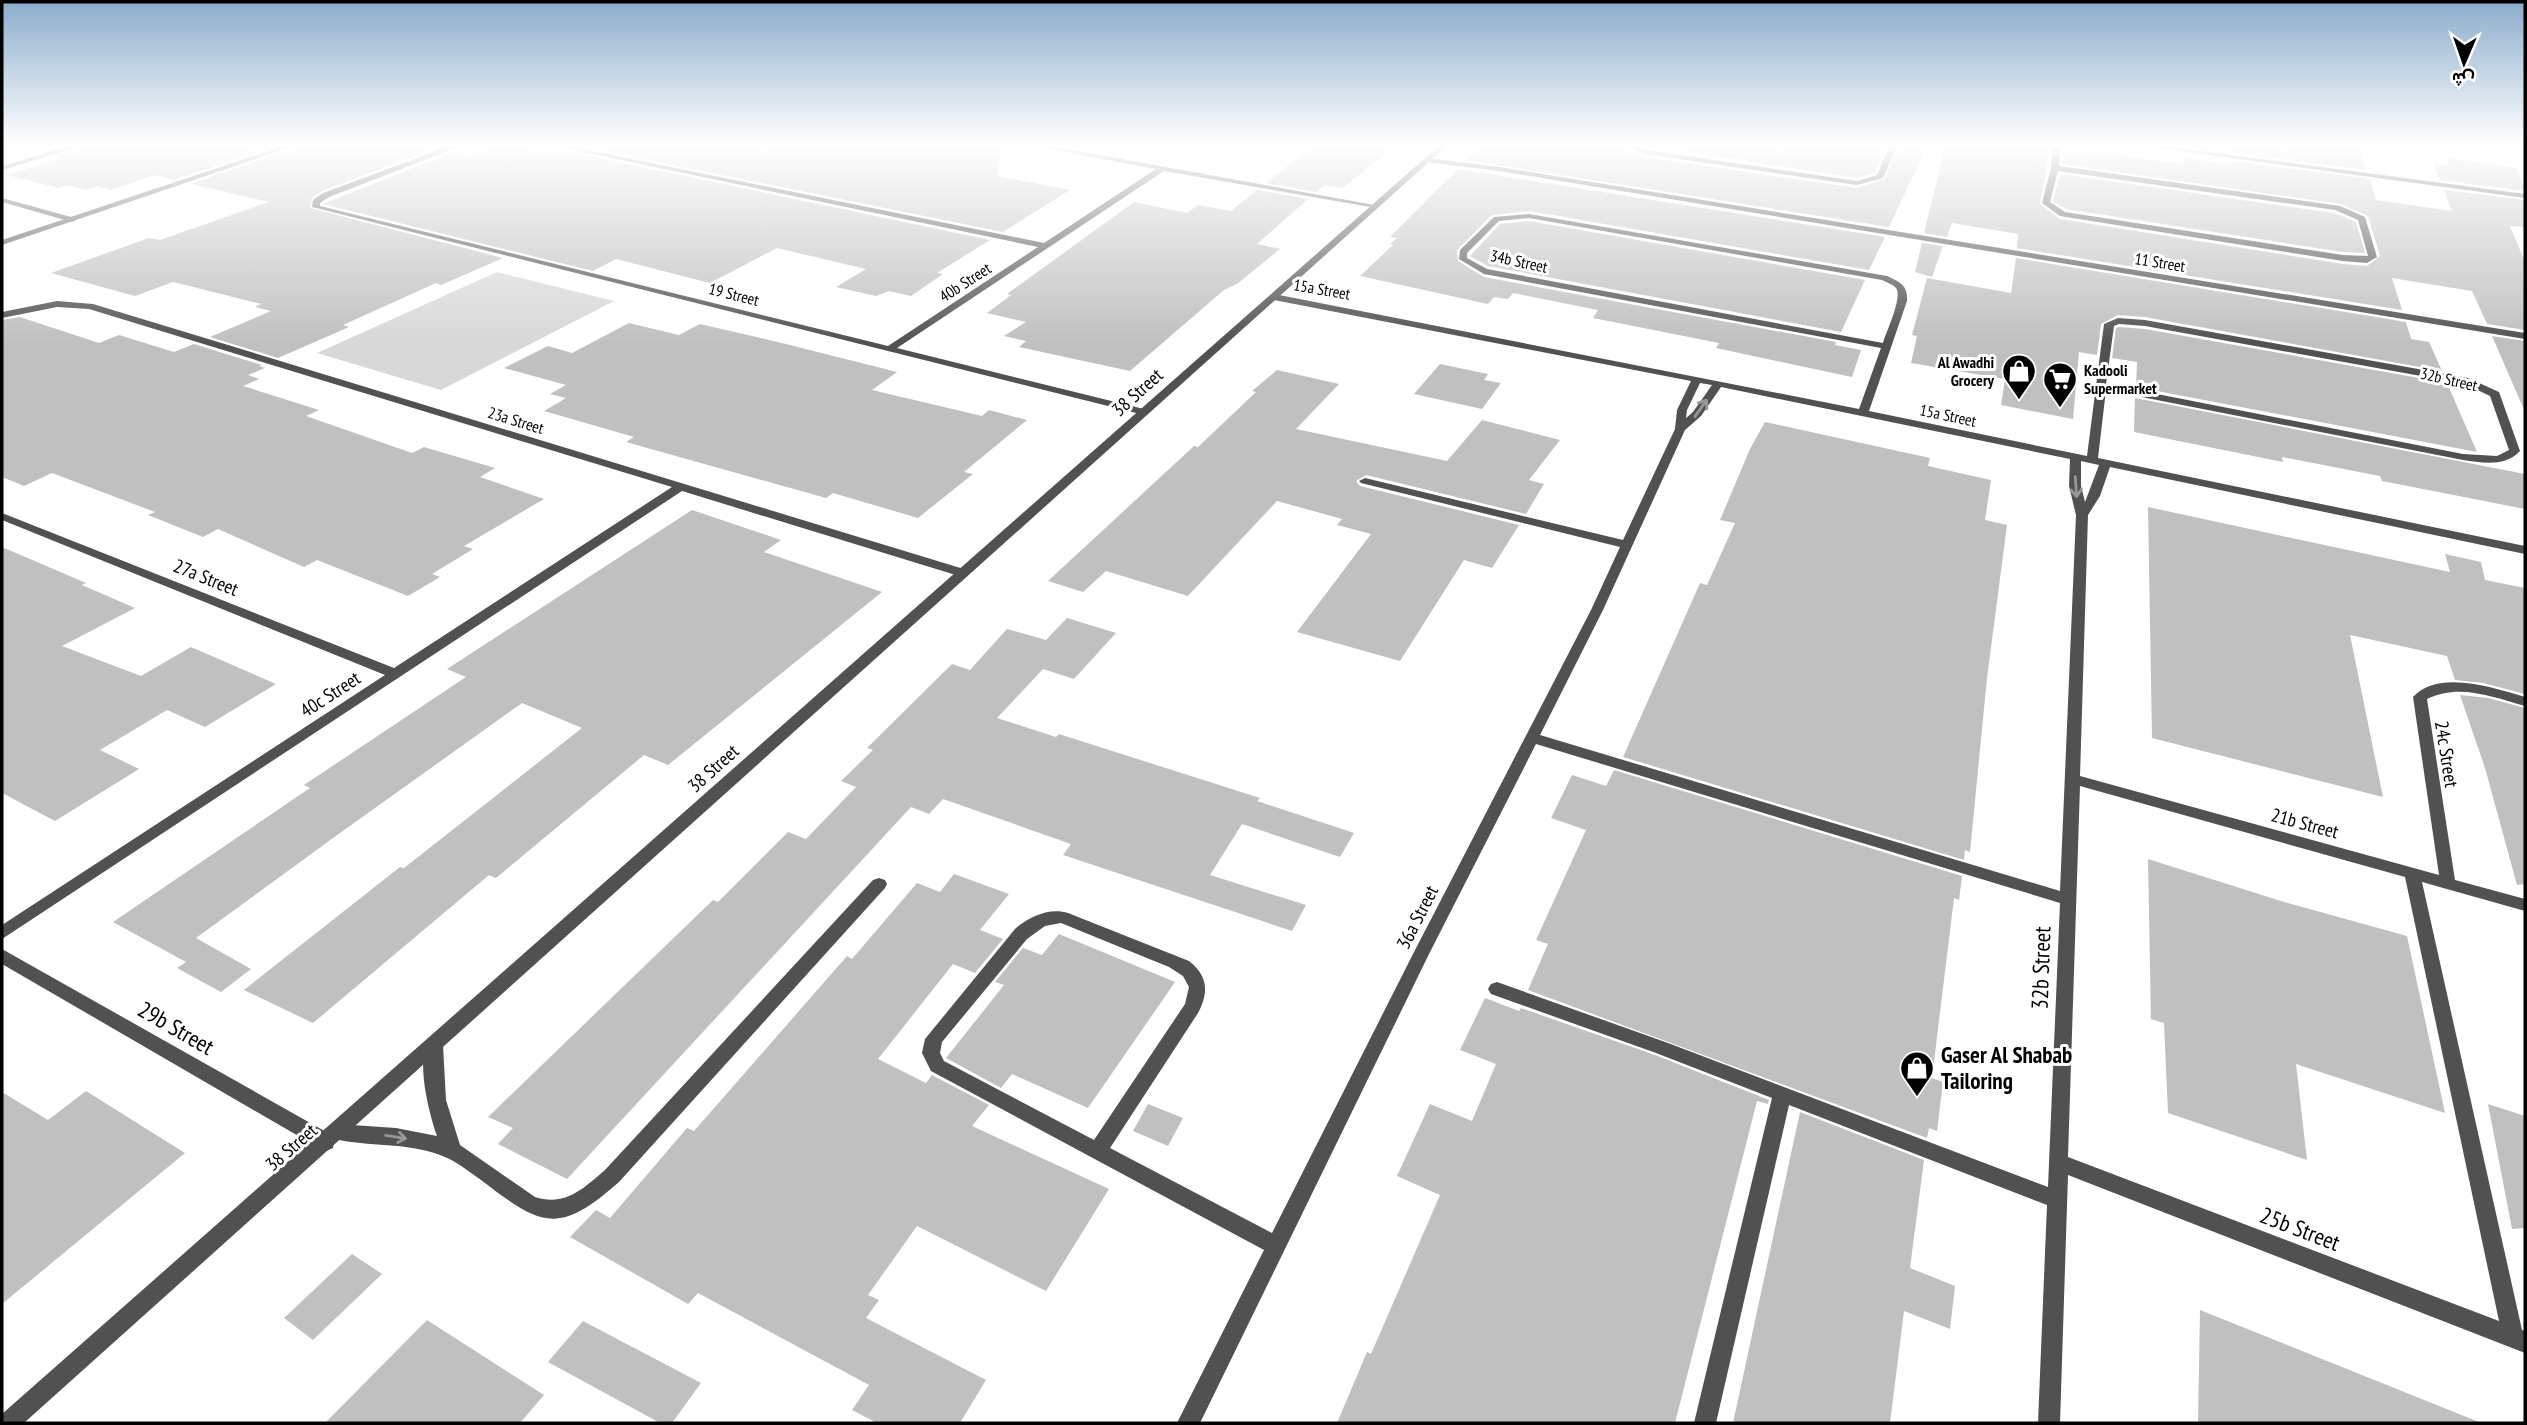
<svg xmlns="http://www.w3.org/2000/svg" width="2527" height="1425" font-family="'PT Sans Narrow',Vazirmatn,sans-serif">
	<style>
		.green { fill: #d8d8d8 }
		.building { fill: #c0c0c0 }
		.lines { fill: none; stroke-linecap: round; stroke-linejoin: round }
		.minor { fill: #515151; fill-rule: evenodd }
		.tertiary { fill: #515151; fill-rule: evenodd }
		.oneway { stroke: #979797 }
		.labels { text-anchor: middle; stroke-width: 6; stroke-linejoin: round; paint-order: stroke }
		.far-street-label { font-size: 16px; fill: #000; stroke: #fff }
		.far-poi-label { font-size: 16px; font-weight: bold; fill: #000; stroke: #fff; text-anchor: end }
		.street-label { font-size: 19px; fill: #000; stroke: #fff }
		.near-street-label { font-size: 23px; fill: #000; stroke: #fff }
		.near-poi-label { font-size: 23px; font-weight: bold; fill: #000; stroke: #fff; text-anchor: start }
	</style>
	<rect width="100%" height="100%" fill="#fff"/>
	<path class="green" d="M497 272 614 301 441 390 317 353Z"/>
	<path class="building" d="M91 144H281L174 180 155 175 111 190 97 186 86 190 66 185 59 188 7 175 62 158 56 156Z
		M303 144H408L433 149 322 191 312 198 310 208 503 258 441 285 436 283 343 325 349 327 278 358 210 337 271 311 255 307 261 304 173 282 135 296 51 273 149 238 160 240 269 202 191 184Z
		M504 144 548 154 557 151 580 154 990 240 937 273 943 274 911 296 889 291 876 296 836 287 866 269 777 248 710 283 616 259 593 271 323 204 450 153 469 157Z
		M606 144 639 146 646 144H977L1002 149 997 176 1070 190 1003 232 594 149Z
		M1315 144H1397L1343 188 1324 185 1316 192 1266 183Z
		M1484 144H1618L1644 157 1857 188 1885 179 1900 144H1928L1889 227 1467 160Z
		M1637 144H1887L1875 173 1857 178Z
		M1946 144H2017L2050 149 2040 204 2060 219 2343 264 2367 266 2380 256 2368 216 2341 204 2062 164 2063 151 2082 154 2083 150 2181 164 2185 163V158L2231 165V161L2370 179 2376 200 2452 211 2444 190 2525 200V227L2510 226 2525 262V330L2487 324 2472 291 2392 278 2402 310 2017 248 2018 234 1952 223 1947 237 1924 233Z
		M2228 144H2334L2359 147 2366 170 2229 152Z
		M2446 158 2517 168 2525 191 2440 180 2434 164 2449 166Z
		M1458 169 1885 237 1869 270 1529 211 1492 215 1457 250 1458 261 1484 277 1836 342 1835 345 1861 350 1852 377 1716 348 1719 343 1593 318 1598 310 1513 293 1508 299 1494 297 1488 304 1360 276 1393 245 1390 244 1397 238 1390 237Z
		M2060 174 2334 213 2356 222 2365 253 2343 252 2066 209 2053 201Z
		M1257 190 1308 199 1257 244 1280 249 1237 284 1224 290 1130 371 1019 347 1026 341 1004 336 1026 322 987 313 1011 295 1007 294 1134 202 1187 213 1198 205 1231 211Z
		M1529 221 1865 280 1841 332 1488 266 1470 256 1500 224Z
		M1922 243 1943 246 1932 277 1915 272Z
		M2016 258 2406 322 2411 339 2429 342 2442 371 2145 317 2118 315 2101 324 2097 355 2079 352 2073 419 2001 405 2005 379 1911 363 1917 336 1912 335 1927 278 2011 293Z
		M20 317 99 343 119 335 174 352 194 344 262 365 259 366 265 368 248 375 259 379 243 386 319 410 306 416 412 453 424 447 495 468 480 477 544 499 464 546 473 549 432 574 440 577 408 596 317 560 304 567 218 529 203 537 148 515 155 512 52 473 24 486 2 477V320Z
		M629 323 679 335 700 324 782 343 897 372 872 390 982 416 989 410 1027 420 964 472 973 474 918 518 833 493 826 498 626 442 634 437 544 411 566 398 550 394 566 385 504 368 548 346 572 353Z
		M2119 327 2145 329 2447 383 2477 452 2136 387 2137 362 2112 358 2116 328Z
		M2492 336 2525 341V412Z
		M1440 364 1488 374 1484 380 1501 383 1482 409 1414 394Z
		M1277 370 1339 384 1296 429 1447 461 1482 420 1560 440 1529 480 1544 484 1526 514 1366 475 1356 481 1360 486 1519 525 1492 568 1464 560 1400 661 1297 632 1371 534 1337 525 1342 519 1277 501 1188 596 1106 571 1083 592 1048 581 1194 446 1198 447 1256 392 1252 391Z
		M2135 398 2525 474V509L2382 481 2380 476 2282 457 2283 462 2134 432Z
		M1765 422 1930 458 1928 466 1991 480 1985 520 2007 525 1987 678 1970 852 1965 850 1964 860 1623 757 1700 583 1707 585 1735 523 1720 520 1750 449Z
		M2148 507 2450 572 2445 554 2481 562 2485 580 2525 588V694L2483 683 2455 680 2447 656 2350 635 2383 797 2152 738Z
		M692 510 781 540 764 552 882 592 668 765 644 755 496 878 489 875 313 1023 244 990 400 867 404 868 582 728 522 703 333 838 196 938 251 969 221 992 177 968 186 962 113 922 310 788 304 785 466 677 447 669Z
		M2 547 86 583 82 585 135 608 62 646 141 676 191 647 276 684 205 727 167 710 100 750 139 769 55 821 2 793Z
		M1067 618 1116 633 1074 679 1043 669 997 718 1056 737 1059 734 1260 798 1257 801 1354 833 1340 857 1242 824 1210 875 1306 905 1292 931 1063 855 1071 844 943 799 929 814 911 807 567 1179 498 1144 513 1128 488 1117 713 900 718 902 788 832 806 839 856 787 841 781 873 750 867 748 952 664 970 670 1007 629 1046 640Z
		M2460 695 2488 698 2525 708V884L2517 885 2485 768Z
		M1614 770 1962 876 1959 900 1954 898 1932 1078 1943 1082 1937 1131 1929 1128 1927 1138 1528 990 1548 944 1536 940 1586 830 1551 818 1572 775 1606 786Z
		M2148 859 2281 901 2407 936 2445 1113 2296 1064 2307 1160 2168 1113 2164 1023 2151 1019Z
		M954 874 1009 894 980 930 1003 939 975 973 953 964 878 1059 926 1083 932 1075 989 1105 972 1126 1109 1189 1046 1291 917 1226 868 1295 879 1300 866 1318 986 1380 960 1423H877L852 1410 869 1385 698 1293 688 1304 570 1237 596 1210 610 1218 687 1128 694 1131 847 956 852 959 917 883 940 892Z
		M1059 934 1175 982 1088 1108 1012 1074 1001 1088 946 1058 1004 985 995 982 1023 948 1042 955Z
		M1485 998 1519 1011 1521 1008 1655 1055 1769 1100 1768 1104 1757 1101 1675 1423H1337L1367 1352 1371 1354 1440 1195 1397 1176 1430 1104 1472 1121 1496 1064 1460 1050Z
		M86 1091 185 1153 2 1304V1092L48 1120Z
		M1148 1104 1183 1118 1168 1146 1133 1131Z
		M2488 1104 2525 1116V1228L2512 1229Z
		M1800 1112 1924 1160 1910 1268 1955 1286 1950 1329 1904 1311 1890 1423H1733Z
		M352 1254 382 1274 313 1340 284 1318Z
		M2200 1310 2479 1422V1423H2198Z
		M427 1320 544 1395 520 1423H325Z
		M583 1321 701 1383 672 1423H660L548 1362Z"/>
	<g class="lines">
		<path class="minor" d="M76 144H88L2 170V166Z
			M455 144H466L329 197 320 203V206L888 346 1038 247 544 144H558L1044 243 1156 169 1023 144H1039L1380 206 1376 208 1164 171 897 348 1148 410V414L1144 415 312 207 313 200 323 193Z
			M1620 144H1630L1646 150 1857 181 1877 175 1890 144H1898L1883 178 1857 185 1644 154Z
			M2053 144H2061L2059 166 2340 206 2365 217 2377 257 2367 263 2343 261 2060 216 2042 203 2051 168ZM2058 171 2335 210 2358 220 2368 256 2343 255 2065 212 2050 202Z
			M2129 144H2149L2525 194V198Z
			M1427 158 1499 167 2525 333V339L1499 171 1424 162 1423 160Z
			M2 198 75 218 76 220 72 222 2 202Z
			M1529 214 1887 276C1900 282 1908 285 1907 301L1869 411 2087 456 2104 324 2118 318 2145 320 2468 378 2499 392 2520 451C2505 467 2483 463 2463 460L2106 390 2098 458 2525 546V554L2110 467 2100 496 2088 515 2080 776 2439 875 2413 697C2439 669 2494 688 2525 697V706C2493 697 2459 683 2427 699L2455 880 2525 899V911L2422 882 2522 1330 2525 1331V1353L2068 1175 2060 1423H2038L2047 1205 1789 1105 1716 1423H1694L1772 1098 1656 1053 1491 994 1488 989 1491 984 1497 982 1668 1043 2048 1187 2060 903 1536 744 1429 954 1200 1423H1177L1264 1250 931 1071 922 1053 925 1039 1015 929C1028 917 1050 907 1068 913L1189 961C1208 976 1209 992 1198 1013L1110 1148 1272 1233 1413 954 1591 610 1620 547 1361 483 1359 481 1365 478 1623 540 1675 429 1677 410 1691 381 1274 300 1269 297 1274 294 1859 409 1881 348 1484 274 1459 259 1460 250 1494 217ZM1529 218 1882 280C1886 282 1894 285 1896 288 1903 297 1886 332 1883 343L1487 269 1467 258V253L1499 221ZM2119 324 2145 326 2465 384 2490 396 2509 450 2497 456 2463 454 2106 384 2114 326ZM1700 383 1712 385 1693 412 1686 418 1687 410ZM1721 387 2070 459 2069 486 2076 515 2060 891 1540 735 1603 610 1685 430 1701 416ZM2081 461 2099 465 2085 502 2081 486ZM2080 786 2405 877 2499 1321 2068 1157ZM1061 923 1169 967 1183 976 1189 987 1185 1004 1094 1140 944 1061 940 1053 942 1042 1027 939 1045 926Z
			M57 301 93 304 967 570 969 573 963 577 959 576 682 491 2 939V925L385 675 2 520V513L394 668 672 487 89 309 57 307 2 318V312Z
			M879 878 885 880 887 884 885 888 619 1182C558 1236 541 1226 481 1180 468 1171 455 1160 440 1155 406 1142 369 1147 334 1139L333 1148 326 1151 319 1148 2 964V949L328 1133 330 1126 337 1124 396 1128 437 1136C429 1113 416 1063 428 1040L434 1037 440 1040 443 1045 446 1100 460 1145 535 1197C565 1207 584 1188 605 1170L873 880Z"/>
		<path class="tertiary" d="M289 144H300L2 245V240Z
			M1441 144H1449L24 1423H2V1414Z
			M2495 144 2525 145V149L2499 146Z"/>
	</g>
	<defs><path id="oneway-shaft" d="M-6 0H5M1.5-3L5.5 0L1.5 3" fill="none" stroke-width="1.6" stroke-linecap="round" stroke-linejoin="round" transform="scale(1.75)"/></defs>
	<g class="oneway">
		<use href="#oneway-shaft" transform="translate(1701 408) rotate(-55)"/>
		<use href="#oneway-shaft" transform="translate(2076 487) rotate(86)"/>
		<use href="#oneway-shaft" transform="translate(396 1137) rotate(9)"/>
	</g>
	<linearGradient id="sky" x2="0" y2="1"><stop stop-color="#8baccb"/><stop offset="0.42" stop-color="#fff"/><stop offset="1" stop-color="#fff" stop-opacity="0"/></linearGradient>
	<rect width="2527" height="343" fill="url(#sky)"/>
	<defs>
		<g id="shop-pin" transform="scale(1.75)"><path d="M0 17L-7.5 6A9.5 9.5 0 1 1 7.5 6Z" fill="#000" stroke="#fff"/><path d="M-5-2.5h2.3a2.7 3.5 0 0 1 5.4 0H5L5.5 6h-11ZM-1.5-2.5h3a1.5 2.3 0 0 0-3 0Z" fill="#fff"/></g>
		<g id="supermarket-pin" transform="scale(1.75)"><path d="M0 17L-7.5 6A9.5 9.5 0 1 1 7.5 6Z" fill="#000" stroke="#fff"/><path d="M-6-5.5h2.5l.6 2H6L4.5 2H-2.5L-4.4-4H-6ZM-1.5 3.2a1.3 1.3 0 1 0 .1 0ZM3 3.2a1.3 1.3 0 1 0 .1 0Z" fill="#fff"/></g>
	</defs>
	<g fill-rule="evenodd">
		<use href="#shop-pin" x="2019" y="371"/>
		<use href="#supermarket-pin" x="2060" y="379"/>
		<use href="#shop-pin" x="1917" y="1068"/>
	</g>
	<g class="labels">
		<g class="far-street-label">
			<text transform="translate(1519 261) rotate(12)" y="6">34b Street</text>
			<text transform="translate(2160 262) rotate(9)" y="6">11 Street</text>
			<text transform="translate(965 282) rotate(-33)" y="6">40b Street</text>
			<text transform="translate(1322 289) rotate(10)" y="6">15a Street</text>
			<text transform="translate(734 294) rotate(14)" y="6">19 Street</text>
			<text transform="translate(2449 379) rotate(13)" y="6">32b Street</text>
			<text transform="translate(1948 415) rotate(12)" y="6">15a Street</text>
			<text transform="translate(516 420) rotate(17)" y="6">23a Street</text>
		</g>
		<g class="far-poi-label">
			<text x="1994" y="368">Al Awadhi<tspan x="1994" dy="18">Grocery</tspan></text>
			<text x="2084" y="376" text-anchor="start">Kadooli<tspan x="2084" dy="18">Supermarket</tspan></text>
		</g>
		<g class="street-label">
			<text transform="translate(1137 392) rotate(-42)" y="7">38 Street</text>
			<text transform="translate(206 577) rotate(22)" y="7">27a Street</text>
			<text transform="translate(330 694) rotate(-33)" y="7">40c Street</text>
			<text transform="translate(2447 754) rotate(81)" y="7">24c Street</text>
			<text transform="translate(713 768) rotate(-42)" y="7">38 Street</text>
			<text transform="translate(2305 823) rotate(15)" y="7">21b Street</text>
			<text transform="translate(1417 917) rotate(-63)" y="7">36a Street</text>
			<text transform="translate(291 1147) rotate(-41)" y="7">38 Street</text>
		</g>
		<g class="near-street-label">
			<text transform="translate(2041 968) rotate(-88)" y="8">32b Street</text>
			<text transform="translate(176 1028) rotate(30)" y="8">29b Street</text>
			<text transform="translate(2300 1229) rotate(21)" y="8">25b Street</text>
		</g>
		<g class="near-poi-label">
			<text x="1941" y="1063">Gaser Al Shabab<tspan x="1941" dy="26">Tailoring</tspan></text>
		</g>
	</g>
	<rect width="2527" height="1425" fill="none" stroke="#000000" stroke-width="7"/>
	<g transform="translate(2464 63) rotate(182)" stroke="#ffffff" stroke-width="5" paint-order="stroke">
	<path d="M0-5L12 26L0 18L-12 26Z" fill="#000000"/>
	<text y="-10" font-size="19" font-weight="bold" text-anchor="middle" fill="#000000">ش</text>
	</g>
</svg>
